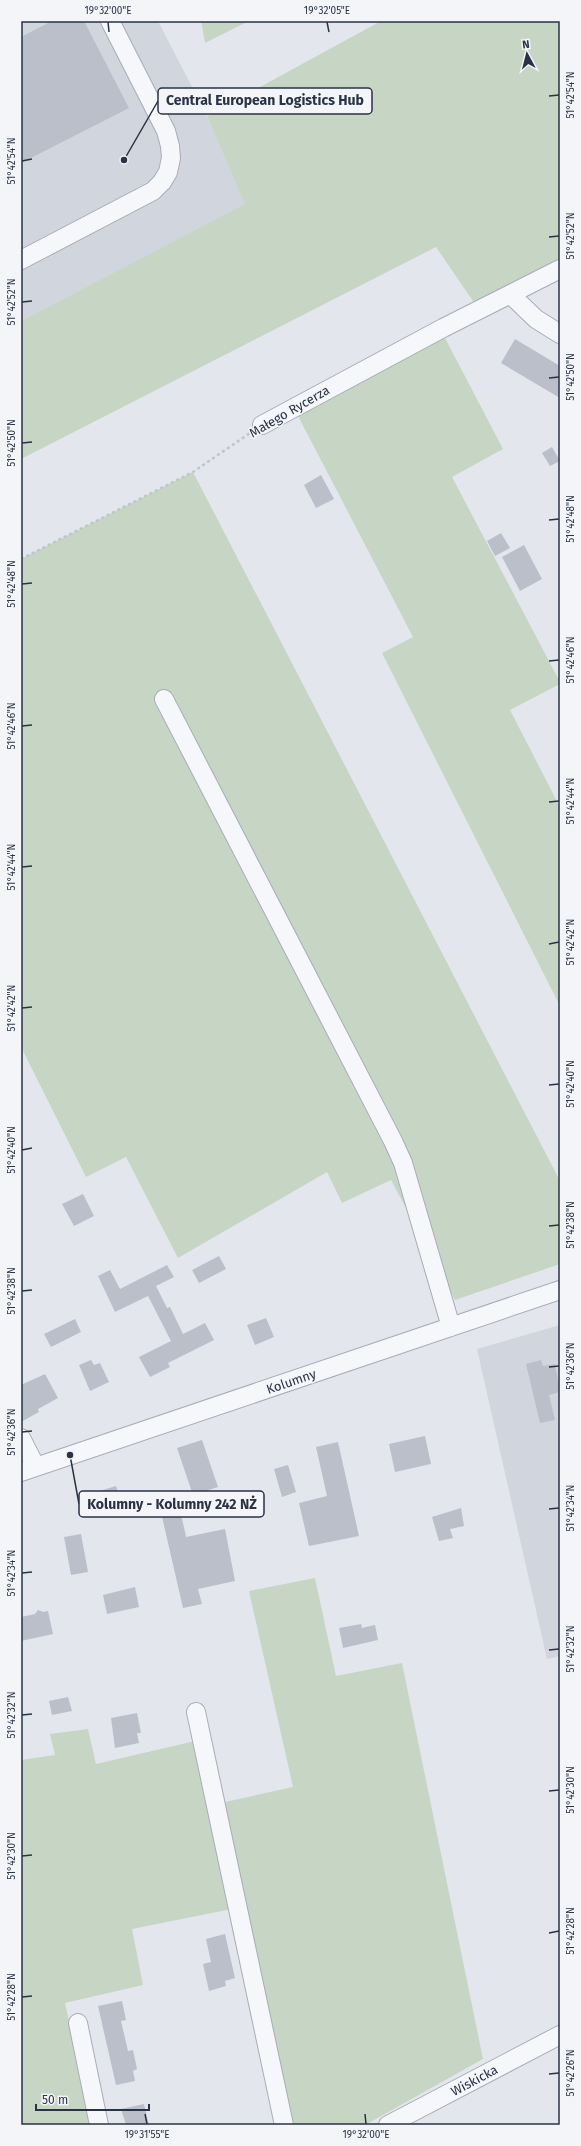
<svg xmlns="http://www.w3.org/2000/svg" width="581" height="2146" font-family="'Fira Sans',sans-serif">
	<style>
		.built { fill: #d1d5de }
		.green { fill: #c7d6c4 }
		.building { fill: #babfca }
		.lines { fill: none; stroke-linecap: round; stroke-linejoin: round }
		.minor-casing { stroke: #a8acb7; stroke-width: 20 }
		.path { stroke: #c1c4cb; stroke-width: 2.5; stroke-dasharray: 3 3; stroke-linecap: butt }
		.minor { stroke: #f6f7fa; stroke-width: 18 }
		.ticks { fill: none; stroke: #2a3245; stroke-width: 1.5 }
		.labels { text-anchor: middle; stroke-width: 3; stroke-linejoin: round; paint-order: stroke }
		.street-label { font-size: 13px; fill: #2a3245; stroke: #f3f5f9 }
		.leader { fill: none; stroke: #2a3245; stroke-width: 1.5 }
		.callout-dot { fill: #2a3245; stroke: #f3f5f9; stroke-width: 1.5 }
		.callout { fill: #f3f5f9; stroke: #2a3245; stroke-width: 1.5 }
		.callout-label { font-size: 14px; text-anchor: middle; font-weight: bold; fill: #2a3245 }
		.neatline { fill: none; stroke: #2a3245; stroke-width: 1.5 }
		.ticks-label { font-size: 10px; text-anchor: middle; fill: #2a3245 }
	</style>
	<rect width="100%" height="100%" fill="#e3e6ec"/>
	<path class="built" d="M21 21H158L207 116 246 204 21 321Z
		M560 1325V1656L547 1659 477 1349Z"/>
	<path class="green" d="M201 21H249L205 43Z
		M381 21H560V262L477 307 436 247 21 459V321L245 204 207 116Z
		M444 336 503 449 452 477 560 682V684L510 710 560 807V1006L382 653 413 637 297 414Z
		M193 472 560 1181V1264L455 1300 391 1180 342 1203 327 1172 178 1258 126 1157 86 1177 21 1047V559Z
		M315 1578 336 1676 402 1663 483 2059 365 2125H289L242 1907 225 1802 293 1787 249 1591Z
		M88 1729 96 1764 195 1741 232 1909 132 1929 143 1985 65 2003 92 2125H21V1760L55 1755 50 1734Z"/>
	<path class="building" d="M52 21H84L129 108 21 163V37Z
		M515 339 560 366V398L501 363Z
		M552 447 560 461 550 466 542 453Z
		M321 475 334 499 316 508 304 485Z
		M501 533 510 548 495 556 487 541Z
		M524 545 542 579 520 591 502 557Z
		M83 1194 94 1216 74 1226 62 1204Z
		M219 1256 226 1269 199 1283 192 1270Z
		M167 1265 174 1277 156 1286 167 1308 170 1307 183 1334 205 1323 214 1340 168 1363 170 1367 150 1377 139 1357 171 1341 148 1296 115 1312 98 1276 110 1270 120 1289Z
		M266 1318 274 1337 255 1345 247 1325Z
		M75 1319 81 1332 51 1347 44 1334Z
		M91 1360 94 1365 100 1363 109 1382 90 1391 79 1365Z
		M541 1360 543 1366 555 1364 560 1392 549 1395 555 1420 540 1423 526 1364Z
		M45 1374 58 1398 38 1409 39 1412 21 1422V1385Z
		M425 1436 431 1464 395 1472 389 1444Z
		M202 1440 218 1487 193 1495 177 1448Z
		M338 1442 359 1536 309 1546 299 1503 327 1496 316 1447Z
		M288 1465 296 1492 282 1497 274 1469Z
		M116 1486 124 1509 98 1518 90 1494Z
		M176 1491 186 1537 225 1529 235 1581 198 1589 202 1604 183 1608 157 1495Z
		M461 1508 464 1526 450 1529 453 1538 439 1541 432 1517Z
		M81 1534 88 1572 71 1575 64 1537Z
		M135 1587 139 1607 107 1614 103 1595Z
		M38 1610 43 1612 48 1611 53 1634 21 1641V1617L35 1614Z
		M361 1624 362 1628 375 1625 378 1640 343 1648 339 1628Z
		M68 1697 72 1711 52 1715 49 1701Z
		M137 1713 141 1733H137L139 1743 115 1748 111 1718Z
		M225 1934 235 1978 225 1981 226 1986 209 1991 203 1964 211 1962 206 1939Z
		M122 2001 126 2020 121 2021 128 2051 133 2050 137 2069 133 2071 135 2081 116 2085 98 2006Z
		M144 2104 149 2125H126L121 2109Z"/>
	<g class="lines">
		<g class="minor-casing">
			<path id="minor" d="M21 260 153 191 162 182 168 172 171 158 170 146 166 131 110 21
				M511 295 536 319 560 334
				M262 425 443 328 560 269
				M164 699 393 1141 403 1163 451 1327
				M21 1438 36 1467
				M21 1472 560 1290
				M196 1712 284 2125
				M78 2023 99 2125
				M388 2125 560 2035"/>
		</g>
		<path class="path" d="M21 559 193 472 250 433"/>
		<use href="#minor" class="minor"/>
	</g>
	<path class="ticks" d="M108 22 109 32M327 22 329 32M549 96 559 95M22 161 32 159M549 237 559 236M22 302 32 301M549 378 559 377M22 443 32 442M549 520 559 519M22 584 32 583M549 661 559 660M22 726 32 725M549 802 559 801M22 867 32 866M549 944 559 942M22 1008 32 1007M549 1085 559 1084M22 1150 32 1148M549 1226 559 1225M22 1291 32 1290M549 1367 559 1366M22 1432 32 1431M549 1509 559 1508M22 1573 32 1572M549 1650 559 1649M22 1715 32 1714M549 1791 559 1790M22 1856 32 1855M549 1933 559 1931M22 1997 32 1996M549 2074 559 2073M145 2114 147 2124M365 2114 366 2124"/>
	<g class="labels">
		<g class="street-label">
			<text transform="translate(289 411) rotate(-30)" y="5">Małego Rycerza</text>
			<text transform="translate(291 1381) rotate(-19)" y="5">Kolumny</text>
			<text transform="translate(474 2080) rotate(-28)" y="5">Wiskicka</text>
		</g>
	</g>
	<path class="leader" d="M124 160L158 101M70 1455L79 1504"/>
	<g class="callout-dot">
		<circle cx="124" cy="160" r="4"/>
		<circle cx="70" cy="1455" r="4"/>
	</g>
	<g class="callout">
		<rect x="158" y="88" width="214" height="26" rx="4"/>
		<rect x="79" y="1491" width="185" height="26" rx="4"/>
	</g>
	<g class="callout-label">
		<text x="265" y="105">Central European Logistics Hub</text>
		<text x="172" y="1509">Kolumny - Kolumny 242 NŻ</text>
	</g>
	<rect width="581" height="2146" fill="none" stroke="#f3f5f9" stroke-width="44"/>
	<g transform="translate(527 54) rotate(353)" stroke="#f3f5f9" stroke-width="3" paint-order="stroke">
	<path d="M0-3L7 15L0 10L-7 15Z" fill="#2a3245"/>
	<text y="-6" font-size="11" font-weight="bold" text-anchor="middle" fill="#2a3245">N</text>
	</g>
	<path d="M36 2104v6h113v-6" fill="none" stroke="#2a3245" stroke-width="2"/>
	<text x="42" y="2104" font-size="12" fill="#2a3245" stroke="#f3f5f9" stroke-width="3" paint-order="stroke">50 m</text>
	<rect x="22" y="22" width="537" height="2102" class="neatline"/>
	<g class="ticks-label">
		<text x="108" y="14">19°32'00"E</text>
		<text x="327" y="14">19°32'05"E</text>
		<text transform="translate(570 95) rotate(-90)" y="4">51°42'54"N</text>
		<text transform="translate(11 161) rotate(-90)" y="4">51°42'54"N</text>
		<text transform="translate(570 236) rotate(-90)" y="4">51°42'52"N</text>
		<text transform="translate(11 302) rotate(-90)" y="4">51°42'52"N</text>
		<text transform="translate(570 377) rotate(-90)" y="4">51°42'50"N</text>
		<text transform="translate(11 443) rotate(-90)" y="4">51°42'50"N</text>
		<text transform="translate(570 519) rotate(-90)" y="4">51°42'48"N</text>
		<text transform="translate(11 584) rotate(-90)" y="4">51°42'48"N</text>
		<text transform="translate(570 660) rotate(-90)" y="4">51°42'46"N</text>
		<text transform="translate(11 726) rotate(-90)" y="4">51°42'46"N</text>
		<text transform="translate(570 801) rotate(-90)" y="4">51°42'44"N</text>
		<text transform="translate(11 867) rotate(-90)" y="4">51°42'44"N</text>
		<text transform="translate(570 942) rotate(-90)" y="4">51°42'42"N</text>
		<text transform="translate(11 1008) rotate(-90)" y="4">51°42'42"N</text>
		<text transform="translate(570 1084) rotate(-90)" y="4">51°42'40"N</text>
		<text transform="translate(11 1150) rotate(-90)" y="4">51°42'40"N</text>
		<text transform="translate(570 1225) rotate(-90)" y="4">51°42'38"N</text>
		<text transform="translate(11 1291) rotate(-90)" y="4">51°42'38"N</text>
		<text transform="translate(570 1366) rotate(-90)" y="4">51°42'36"N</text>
		<text transform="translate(11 1432) rotate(-90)" y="4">51°42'36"N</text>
		<text transform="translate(570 1508) rotate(-90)" y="4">51°42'34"N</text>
		<text transform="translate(11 1573) rotate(-90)" y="4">51°42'34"N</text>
		<text transform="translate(570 1649) rotate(-90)" y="4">51°42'32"N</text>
		<text transform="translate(11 1715) rotate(-90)" y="4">51°42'32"N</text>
		<text transform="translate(570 1790) rotate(-90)" y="4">51°42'30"N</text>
		<text transform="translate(11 1856) rotate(-90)" y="4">51°42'30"N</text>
		<text transform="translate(570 1931) rotate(-90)" y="4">51°42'28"N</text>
		<text transform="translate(11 1997) rotate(-90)" y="4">51°42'28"N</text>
		<text transform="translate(570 2073) rotate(-90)" y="4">51°42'26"N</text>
		<text x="147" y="2138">19°31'55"E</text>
		<text x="366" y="2138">19°32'00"E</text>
	</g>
</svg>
